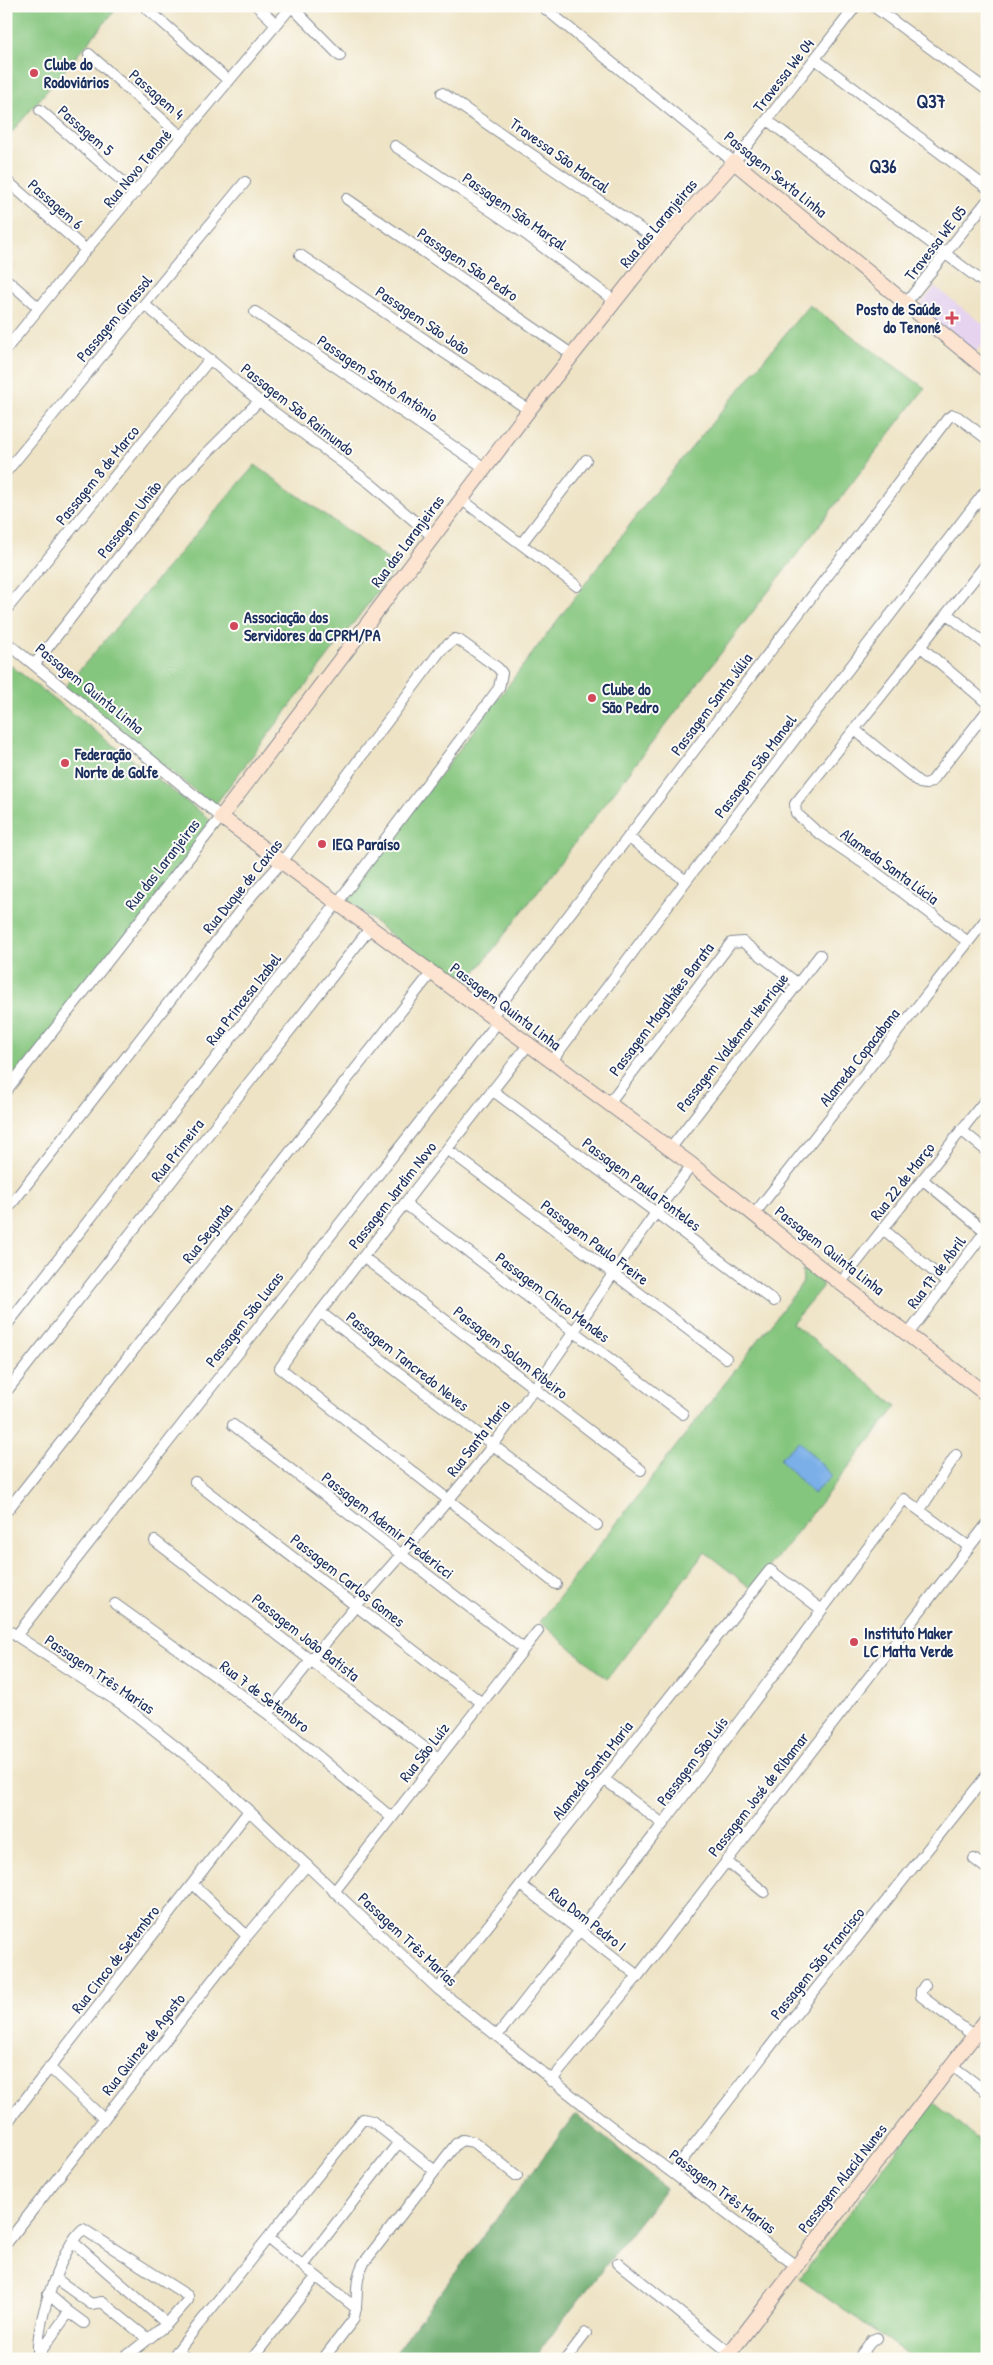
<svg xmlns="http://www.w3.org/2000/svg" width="993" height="2365" font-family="'Patrick Hand',sans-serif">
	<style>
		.built { fill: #e5d3f0 }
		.green { fill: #85c67e; stroke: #507a6e }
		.forest { fill: #6cab6d; stroke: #446d66 }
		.water { fill: #7aafe8; stroke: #4a6fa3 }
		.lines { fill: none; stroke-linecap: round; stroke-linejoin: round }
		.street-casing { stroke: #848992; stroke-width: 12 }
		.secondary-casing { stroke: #848992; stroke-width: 16 }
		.street { stroke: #fff; stroke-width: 10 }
		.secondary { stroke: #fde4d0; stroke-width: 14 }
		.poi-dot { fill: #d1495b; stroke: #fdfcf7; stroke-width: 2 }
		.labels { text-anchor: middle; stroke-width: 4; stroke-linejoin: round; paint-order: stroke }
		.poi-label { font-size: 16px; font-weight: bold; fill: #1b2f5e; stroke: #fdfcf7; text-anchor: start }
		.street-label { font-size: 16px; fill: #1b2f5e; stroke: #fdfcf7 }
		.neighbourhood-label { font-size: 18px; font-weight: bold; fill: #1b2f5e; stroke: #fdfcf7 }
	</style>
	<rect width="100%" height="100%" fill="#fdfcf7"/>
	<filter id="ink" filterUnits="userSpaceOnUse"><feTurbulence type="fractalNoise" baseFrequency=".02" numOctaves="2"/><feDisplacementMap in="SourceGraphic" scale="10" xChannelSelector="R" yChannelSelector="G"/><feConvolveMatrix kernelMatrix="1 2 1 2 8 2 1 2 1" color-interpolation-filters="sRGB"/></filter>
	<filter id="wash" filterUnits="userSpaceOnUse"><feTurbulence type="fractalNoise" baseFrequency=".0096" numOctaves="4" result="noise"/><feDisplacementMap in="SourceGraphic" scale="20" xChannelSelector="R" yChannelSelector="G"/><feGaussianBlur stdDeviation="1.12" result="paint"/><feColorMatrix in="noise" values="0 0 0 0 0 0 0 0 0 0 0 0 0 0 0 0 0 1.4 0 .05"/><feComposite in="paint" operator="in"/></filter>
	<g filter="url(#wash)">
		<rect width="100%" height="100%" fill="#eee3c5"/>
		<path class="built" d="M935 287 987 327V338L973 355 918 308Z"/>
		<path class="green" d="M6 6H119L6 139Z
			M809 305 925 388 461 991 346 899 651 497Z
			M255 465 397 566 214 806 65 687Z
			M6 662 217 825 6 1091Z
			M821 1270 822 1287 792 1323 897 1406 752 1589 705 1552 607 1679 540 1622 798 1289 803 1281 802 1271Z
			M933 2102 987 2147V2359H914L800 2278Z"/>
		<path class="forest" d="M576 2114 666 2188 533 2359H390Z"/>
		<path class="water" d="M799 1441 832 1476 813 1494 780 1459Z"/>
	</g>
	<g filter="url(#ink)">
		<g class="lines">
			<g class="street-casing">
				<path id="street" d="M144 6 229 81
					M257 6 276 24
					M291 6 340 56
					M542 6 734 162 856 6
					M873 6 987 90
					M89 54 182 137
					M815 59 987 188
					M442 93 661 243
					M40 110 136 193
					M767 120 987 285
					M395 146 524 233 616 302
					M6 180 86 250
					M347 199 573 355
					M300 255 529 410
					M6 279 39 308
					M906 303 987 201
					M145 305 259 401 371 484 432 536
					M255 312 485 468
					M6 349 86 250 292 6
					M6 472 245 182
					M461 499 577 586
					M521 544 586 460
					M6 610 210 359
					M947 614 987 645
					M6 642 221 817 6 1091
					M921 647 987 703
					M34 665 174 486 259 401
					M855 730 920 783 926 784 932 781 987 711
					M628 837 686 881
					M968 942 869 867 816 831 796 813 795 804 987 563
					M491 1017 948 418 953 415 958 417 987 439
					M528 1045 320 1312 280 1368 556 1584
					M551 1062 686 881 987 489
					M492 1090 774 1301
					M609 1103 731 943 743 942 797 983
					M961 1130 987 1151
					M447 1149 726 1358
					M670 1149 820 955
					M922 1179 985 1231
					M405 1204 683 1414
					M6 1211 253 894 282 862 441 650 455 639 459 640 498 668 502 673 499 688 338 902 6 1326
					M755 1213 987 918
					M883 1229 946 1282
					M363 1257 641 1470
					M841 1282 987 1098
					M320 1312 597 1525
					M909 1333 987 1229
					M6 1392 371 927
					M233 1425 524 1649
					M195 1482 482 1703
					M920 1510 956 1455
					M6 1512 432 972
					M155 1541 438 1758
					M115 1604 268 1714 392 1818
					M6 1629 123 1705 210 1774 438 1989 605 2122 796 2266
					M16 1636 498 1022
					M268 1714C297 1678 326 1641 356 1606 402 1553 450 1501 493 1445 563 1354 621 1255 692 1165
					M604 1779 663 1824
					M974 1859 987 1869
					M726 1861 764 1892
					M193 1884 247 1936
					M521 1885 638 1976
					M334 1892 538 1631
					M925 1985 921 1991V1996L974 2036
					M438 1989 770 1570 822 1610
					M497 2036 663 1824 904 1499 968 1546
					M951 2065 987 2092
					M49 2067 104 2119
					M551 2081 638 1976 987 1524
					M6 2124 248 1812
					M673 2172 776 2039 987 1775
					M268 2238 356 2308
					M73 2242 167 2324
					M6 2244 247 1936 307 1865
					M618 2263 730 2353
					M303 2266 399 2142
					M55 2278 91 2304 102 2302 148 2339
					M69 2312 84 2323
					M177 2351 188 2359
					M38 2355 69 2312 48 2294
					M39 2359C32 2332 62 2245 83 2229L188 2296V2300L167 2324 123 2359
					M171 2359 363 2119 372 2121 435 2171
					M252 2359 316 2277
					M323 2359 353 2320C360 2302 353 2283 363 2264L456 2144 462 2140 474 2142 517 2176
					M566 2359 586 2333
					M858 2359 872 2340 877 2338"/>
			</g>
			<g class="secondary-casing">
				<path id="secondary" d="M987 370 734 162 661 243 529 410 221 817 692 1165 822 1269 987 1395
					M725 2359 987 2019"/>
			</g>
			<use href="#street" class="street"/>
			<use href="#secondary" class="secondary"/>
		</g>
	</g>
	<g class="poi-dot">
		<circle cx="34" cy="73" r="5"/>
		<path d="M949.5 310.5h5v5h5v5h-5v5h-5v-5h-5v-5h5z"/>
		<circle cx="234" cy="626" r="5"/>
		<circle cx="592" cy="698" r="5"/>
		<circle cx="65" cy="763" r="5"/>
		<circle cx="322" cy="844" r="5"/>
		<circle cx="854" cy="1642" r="5"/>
	</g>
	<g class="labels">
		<g class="poi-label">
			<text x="44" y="70">Clube do<tspan x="44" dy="18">Rodoviários</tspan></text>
			<text x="941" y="315" text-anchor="end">Posto de Saúde<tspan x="941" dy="18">do Tenoné</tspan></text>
			<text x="244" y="623">Associação dos<tspan x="244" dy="18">Servidores da CPRM/PA</tspan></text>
			<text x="602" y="695">Clube do<tspan x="602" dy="18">São Pedro</tspan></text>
			<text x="75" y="760">Federação<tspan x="75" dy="18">Norte de Golfe</tspan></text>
			<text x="332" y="850">IEQ Paraíso</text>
			<text x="864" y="1639">Instituto Maker<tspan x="864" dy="18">LC Matta Verde</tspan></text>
		</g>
		<g class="street-label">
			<text transform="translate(783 75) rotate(-52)" y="6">Travessa We 04</text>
			<text transform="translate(157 94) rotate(41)" y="6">Passagem 4</text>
			<text transform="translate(86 130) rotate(41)" y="6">Passagem 5</text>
			<text transform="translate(560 155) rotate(35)" y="6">Travessa São Marcal</text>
			<text transform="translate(137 168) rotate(-50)" y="6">Rua Novo Tenoné</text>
			<text transform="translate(776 174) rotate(39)" y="6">Passagem Sexta Linha</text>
			<text transform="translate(56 204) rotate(41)" y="6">Passagem 6</text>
			<text transform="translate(515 211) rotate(35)" y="6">Passagem São Marçal</text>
			<text transform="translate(658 223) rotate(-50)" y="6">Rua das Laranjeiras</text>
			<text transform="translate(935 243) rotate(-52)" y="6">Travessa WE 05</text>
			<text transform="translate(468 264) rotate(34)" y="6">Passagem São Pedro</text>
			<text transform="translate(114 318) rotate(-50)" y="6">Passagem Girassol</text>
			<text transform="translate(423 320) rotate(34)" y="6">Passagem São João</text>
			<text transform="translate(378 378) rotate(34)" y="6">Passagem Santo Antônio</text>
			<text transform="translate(298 409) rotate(38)" y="6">Passagem São Raimundo</text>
			<text transform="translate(97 475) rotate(-51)" y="6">Passagem 8 de Marco</text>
			<text transform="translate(129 519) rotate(-52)" y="6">Passagem União</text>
			<text transform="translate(407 541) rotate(-53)" y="6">Rua das Laranjeiras</text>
			<text transform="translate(90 688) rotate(39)" y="6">Passagem Quinta Linha</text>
			<text transform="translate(711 704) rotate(-53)" y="6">Passagem Santa Júlia</text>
			<text transform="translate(755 766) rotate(-53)" y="6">Passagem São Manoel</text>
			<text transform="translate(162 864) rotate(-52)" y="6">Rua das Laranjeiras</text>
			<text transform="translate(890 866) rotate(36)" y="6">Alameda Santa Lúcia</text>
			<text transform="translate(242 886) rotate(-51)" y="6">Rua Duque de Caxias</text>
			<text transform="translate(243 999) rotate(-52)" y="6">Rua Princesa Izabel</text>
			<text transform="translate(506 1006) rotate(37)" y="6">Passagem Quinta Linha</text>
			<text transform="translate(661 1009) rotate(-53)" y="6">Passagem Magalhães Barata</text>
			<text transform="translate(732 1042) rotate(-52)" y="6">Passagem Valdemar Henrique</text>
			<text transform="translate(859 1057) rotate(-52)" y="6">Alameda Copacabana</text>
			<text transform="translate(177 1150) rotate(-52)" y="6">Rua Primeira</text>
			<text transform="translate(902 1181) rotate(-52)" y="6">Rua 22 de Março</text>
			<text transform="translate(642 1184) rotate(37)" y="6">Passagem Paula Fonteles</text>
			<text transform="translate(392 1195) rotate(-52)" y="6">Passagem Jardim Novo</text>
			<text transform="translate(207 1233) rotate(-52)" y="6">Rua Segunda</text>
			<text transform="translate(595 1242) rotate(37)" y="6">Passagem Paulo Freire</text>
			<text transform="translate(830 1250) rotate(38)" y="6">Passagem Quinta Linha</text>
			<text transform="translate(936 1272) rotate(-53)" y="6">Rua 17 de Abril</text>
			<text transform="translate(553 1297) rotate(37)" y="6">Passagem Chico Mendes</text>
			<text transform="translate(244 1319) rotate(-52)" y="6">Passagem São Lucas</text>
			<text transform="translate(511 1352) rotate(38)" y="6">Passagem Solom Ribeiro</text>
			<text transform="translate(408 1361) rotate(38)" y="6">Passagem Tancredo Neves</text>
			<text transform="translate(478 1438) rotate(-52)" y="6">Rua Santa Maria</text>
			<text transform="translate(388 1525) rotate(38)" y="6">Passagem Ademir Fredericci</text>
			<text transform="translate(348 1580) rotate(38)" y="6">Passagem Carlos Gomes</text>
			<text transform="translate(306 1637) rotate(38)" y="6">Passagem João Batista</text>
			<text transform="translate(100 1674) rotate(34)" y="6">Passagem Três Marias</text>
			<text transform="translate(265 1696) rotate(37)" y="6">Rua 7 de Setembro</text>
			<text transform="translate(424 1752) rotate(-52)" y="6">Rua São Luíz</text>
			<text transform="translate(692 1761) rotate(-53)" y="6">Passagem São Luís</text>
			<text transform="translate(592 1770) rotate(-52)" y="6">Alameda Santa Maria</text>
			<text transform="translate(758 1794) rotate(-52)" y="6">Passagem José de Ribamar</text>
			<text transform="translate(588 1919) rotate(38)" y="6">Rua Dom Pedro I</text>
			<text transform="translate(408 1939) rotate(43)" y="6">Passagem Três Marias</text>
			<text transform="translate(115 1959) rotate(-52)" y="6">Rua Cinco de Setembro</text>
			<text transform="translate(817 1963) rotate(-51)" y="6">Passagem São Francisco</text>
			<text transform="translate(143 2044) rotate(-52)" y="6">Rua Quinze de Agosto</text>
			<text transform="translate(842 2178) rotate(-52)" y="6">Passagem Alacid Nunes</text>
			<text transform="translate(723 2191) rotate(37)" y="6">Passagem Três Marias</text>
		</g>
		<g class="neighbourhood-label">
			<text x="931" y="108">Q37</text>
			<text x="883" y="173">Q36</text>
		</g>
	</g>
	<rect width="993" height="2365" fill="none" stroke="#fdfcf7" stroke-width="25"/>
</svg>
